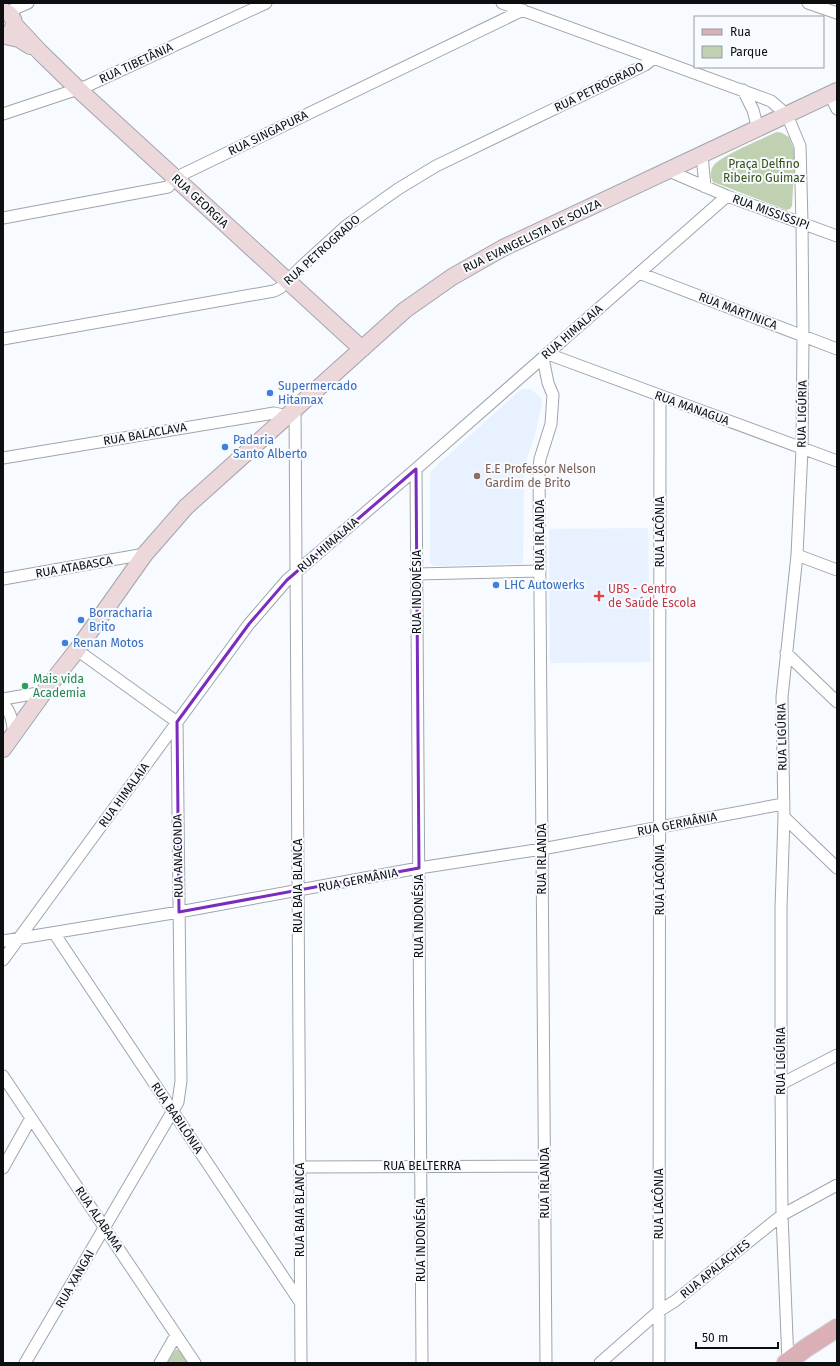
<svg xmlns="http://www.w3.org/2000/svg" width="840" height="1366" font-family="'Fira Sans',sans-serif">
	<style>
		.built { fill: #e7f1ff }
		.green { fill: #bfd1b0 }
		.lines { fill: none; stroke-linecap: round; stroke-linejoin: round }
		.street-casing { stroke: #a0a5ac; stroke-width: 13 }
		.secondary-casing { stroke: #a0a5ac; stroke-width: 18 }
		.primary-casing { stroke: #d3d4d4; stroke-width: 20 }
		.street { stroke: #fff; stroke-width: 11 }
		.secondary { stroke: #ecd7da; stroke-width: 16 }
		.primary { stroke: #daafb5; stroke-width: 18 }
		.marked { fill: none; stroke: #7b2cbf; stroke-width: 3; stroke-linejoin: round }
		.shop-dot { fill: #3f7fe0; stroke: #f7fafe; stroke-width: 1.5 }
		.education-dot { fill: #8d6e63; stroke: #f7fafe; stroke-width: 1.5 }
		.health-dot { fill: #e0444e; stroke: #f7fafe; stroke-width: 1.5 }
		.leisure-dot { fill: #2e9e5b; stroke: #f7fafe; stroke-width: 1.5 }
		.labels { text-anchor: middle; stroke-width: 4; stroke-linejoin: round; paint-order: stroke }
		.street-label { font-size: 12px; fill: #0c0e10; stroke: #f7fafe }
		.park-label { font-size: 12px; fill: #355016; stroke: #f7fafe }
		.shop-label { font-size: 12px; fill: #366cbe; stroke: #f7fafe; text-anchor: start }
		.education-label { font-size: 12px; fill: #785e54; stroke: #f7fafe; text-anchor: start }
		.health-label { font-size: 12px; fill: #be3a42; stroke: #f7fafe; text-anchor: start }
		.leisure-label { font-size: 12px; fill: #27864d; stroke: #f7fafe; text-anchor: start }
	</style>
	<rect width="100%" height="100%" fill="#f7fafe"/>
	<path class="built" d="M522 389H529L535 392 540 397 542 403 535 434 524 468 523 564 433 566 430 562V474L433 469 519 391Z
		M648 528 650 662 550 663 549 529Z"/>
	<path class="green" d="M778 132 782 133 789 137 795 152 792 206 790 209 786 210 713 182C710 177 710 170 714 165 721 156 762 139 774 133Z
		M176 1349 180 1351 188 1363H167Z"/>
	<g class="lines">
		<g class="street-casing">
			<path id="street" d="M502 3 771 101 787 115 800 146 802 223 803 336 802 449 797 555 782 697 784 817 781 908V1084L782 1215 788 1362
				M808 3 837 13
				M7 12 28 3
				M743 90 753 110 758 129
				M830 95 837 109
				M3 114 87 86 266 3
				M702 155 705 187
				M669 171 727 196 837 236
				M3 218 168 187 175 178 523 10
				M639 273 837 349
				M3 339 274 291 280 288 302 266 346 226 398 189 436 166 645 65 654 58
				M548 354 837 461
				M543 358 548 383 553 395 551 424 540 459 539 468 546 1363
				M295 408 301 1363
				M3 458 274 413 288 416
				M416 469 422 1363
				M797 555 837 570
				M417 574 540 571
				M3 579 145 554
				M786 653 837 702
				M3 699 44 692
				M3 704C12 712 12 723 14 734
				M784 817 837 868
				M54 933 300 1302
				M3 941 179 912 419 868 542 849 783 804
				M3 960 249 624 287 580 416 469 727 196
				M3 1076 195 1363
				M781 1084 837 1055
				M300 1167 544 1166
				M3 1168 31 1118
				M25 1363 178 1102 181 1081 177 722 77 650
				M160 1363 176 1335
				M600 1363 659 1311 675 1301 782 1215 837 1185
				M659 1363 660 396"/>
		</g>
		<g class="secondary-casing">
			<path id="secondary" d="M3 11C14 14 17 24 10 33
				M14 24 40 52 78 89 362 349
				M5 36 19 39 30 46
				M3 749 44 692 77 650 145 554 186 507 405 310 452 277 503 248 837 91"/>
		</g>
		<g class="primary-casing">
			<path id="primary" d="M786 1363 806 1348 837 1328"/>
		</g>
		<use href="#street" class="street"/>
		<use href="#secondary" class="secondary"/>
		<use href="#primary" class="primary"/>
	</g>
	<path class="marked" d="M416 469 419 868 179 912 177 722 249 624 287 580Z"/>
	<g class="shop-dot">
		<circle cx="270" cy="393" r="4"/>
		<circle cx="225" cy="447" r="4"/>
		<circle cx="496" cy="585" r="4"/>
		<circle cx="81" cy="620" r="4"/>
		<circle cx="65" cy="643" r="4"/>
	</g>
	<circle class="education-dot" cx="477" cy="476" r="4"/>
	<path class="health-dot" d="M597 590h4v4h4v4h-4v4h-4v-4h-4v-4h4z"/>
	<circle class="leisure-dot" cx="25" cy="686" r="4"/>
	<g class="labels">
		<g class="street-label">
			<text transform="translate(136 63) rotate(-25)" y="4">RUA TIBETÂNIA</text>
			<text transform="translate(599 87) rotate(-26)" y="4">RUA PETROGRADO</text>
			<text transform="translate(268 133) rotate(-26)" y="4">RUA SINGAPURA</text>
			<text transform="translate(200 201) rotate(43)" y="4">RUA GEORGIA</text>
			<text transform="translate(771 212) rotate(20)" y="4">RUA MISSISSIPI</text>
			<text transform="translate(532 236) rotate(-26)" y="4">RUA EVANGELISTA DE SOUZA</text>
			<text transform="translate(322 250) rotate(-42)" y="4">RUA PETROGRADO</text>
			<text transform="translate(738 311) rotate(21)" y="4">RUA MARTINICA</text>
			<text transform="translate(572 332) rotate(-41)" y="4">RUA HIMALAIA</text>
			<text transform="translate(692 408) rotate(20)" y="4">RUA MANAGUA</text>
			<text transform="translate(802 414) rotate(-89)" y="4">RUA LIGÚRIA</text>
			<text transform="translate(145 434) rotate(-10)" y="4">RUA BALACLAVA</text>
			<text transform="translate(660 532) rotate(-90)" y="4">RUA LACÔNIA</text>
			<text transform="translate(540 535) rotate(-90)" y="4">RUA IRLANDA</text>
			<text transform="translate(328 545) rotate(-41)" y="4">RUA HIMALAIA</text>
			<text transform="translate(74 567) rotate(-10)" y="4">RUA ATABASCA</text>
			<text transform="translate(417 592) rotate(-90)" y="4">RUA INDONÉSIA</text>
			<text transform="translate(782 737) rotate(-91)" y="4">RUA LIGÚRIA</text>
			<text transform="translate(124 795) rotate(-54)" y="4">RUA HIMALAIA</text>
			<text transform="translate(677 824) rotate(-11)" y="4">RUA GERMÂNIA</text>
			<text transform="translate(178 856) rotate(-91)" y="4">RUA ANACONDA</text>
			<text transform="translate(542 859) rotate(-90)" y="4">RUA IRLANDA</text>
			<text transform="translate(358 880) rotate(-11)" y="4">RUA GERMÂNIA</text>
			<text transform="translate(660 880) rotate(-90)" y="4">RUA LACÔNIA</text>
			<text transform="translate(298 886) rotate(-90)" y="4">RUA BAIA BLANCA</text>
			<text transform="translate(419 916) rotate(-90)" y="4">RUA INDONÉSIA</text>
			<text transform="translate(781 1061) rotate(-90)" y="4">RUA LIGÚRIA</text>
			<text transform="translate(177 1118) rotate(56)" y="4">RUA BABILÔNIA</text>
			<text x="422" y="1170">RUA BELTERRA</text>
			<text transform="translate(545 1183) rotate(-90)" y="4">RUA IRLANDA</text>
			<text transform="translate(659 1204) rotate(-90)" y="4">RUA LACÔNIA</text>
			<text transform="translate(300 1210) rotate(-90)" y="4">RUA BAIA BLANCA</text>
			<text transform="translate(99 1219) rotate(56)" y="4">RUA ALABAMA</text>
			<text transform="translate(421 1240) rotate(-90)" y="4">RUA INDONÉSIA</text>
			<text transform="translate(715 1269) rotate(-39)" y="4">RUA APALACHES</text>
			<text transform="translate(75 1279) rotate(-60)" y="4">RUA XANGAI</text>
		</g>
		<g class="park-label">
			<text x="764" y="168">Praça Delfino<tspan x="764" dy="14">Ribeiro Guimaz</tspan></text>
		</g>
		<g class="shop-label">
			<text x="278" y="390">Supermercado<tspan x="278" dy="14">Hitamax</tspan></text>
			<text x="233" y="444">Padaria<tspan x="233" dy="14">Santo Alberto</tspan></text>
			<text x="504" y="589">LHC Autowerks</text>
			<text x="89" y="617">Borracharia<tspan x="89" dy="14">Brito</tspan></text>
			<text x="73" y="647">Renan Motos</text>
		</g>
		<g class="education-label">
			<text x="485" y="473">E.E Professor Nelson<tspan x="485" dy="14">Gardim de Brito</tspan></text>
		</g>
		<g class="health-label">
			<text x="608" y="593">UBS - Centro<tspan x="608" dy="14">de Saúde Escola</tspan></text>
		</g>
		<g class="leisure-label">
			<text x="33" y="683">Mais vida<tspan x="33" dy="14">Academia</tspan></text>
		</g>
	</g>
	<rect width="840" height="1366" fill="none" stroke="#0c0e10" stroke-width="8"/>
	<rect x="694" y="16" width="130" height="52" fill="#f7fafe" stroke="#999c9f"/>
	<rect x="702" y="29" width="20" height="6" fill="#daafb5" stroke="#999c9f"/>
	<text x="730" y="36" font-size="12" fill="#0c0e10">Rua</text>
	<rect x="702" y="46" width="20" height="12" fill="#bfd1b0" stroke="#999c9f"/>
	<text x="730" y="56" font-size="12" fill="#0c0e10">Parque</text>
	<path d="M696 1342v6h82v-6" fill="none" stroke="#0c0e10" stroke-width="2"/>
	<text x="702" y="1342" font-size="12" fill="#0c0e10" stroke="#f7fafe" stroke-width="3" paint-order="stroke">50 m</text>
</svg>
